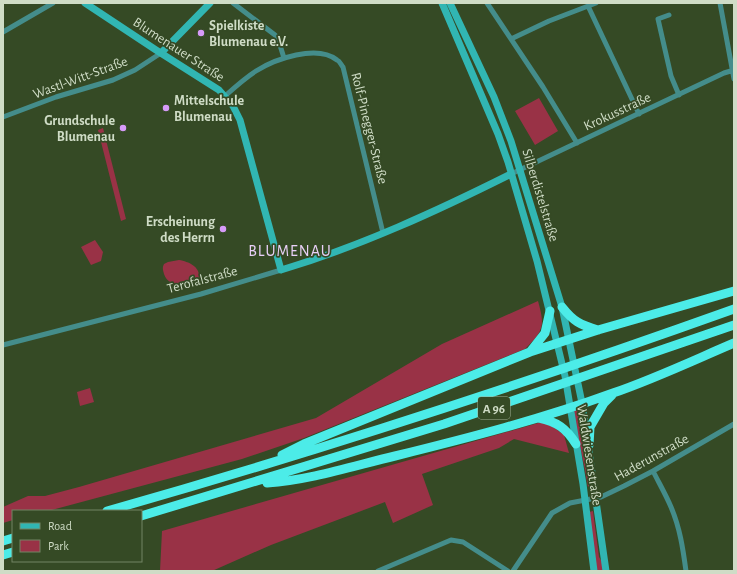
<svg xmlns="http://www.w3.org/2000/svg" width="737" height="574" font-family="'Alegreya Sans',sans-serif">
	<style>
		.green { fill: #993246 }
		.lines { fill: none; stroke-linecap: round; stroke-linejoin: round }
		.street { stroke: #448d8b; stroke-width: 5 }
		.secondary { stroke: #31b6b3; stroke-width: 7 }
		.highway { stroke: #4cece8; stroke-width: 9 }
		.poi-dot { fill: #d79bf9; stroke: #354a25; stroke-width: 1.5 }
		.labels { text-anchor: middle; stroke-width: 3.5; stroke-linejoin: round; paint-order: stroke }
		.shield { fill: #354a25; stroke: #a1b096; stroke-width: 1 }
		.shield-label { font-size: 13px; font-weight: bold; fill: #cfdcc6 }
		.poi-label { font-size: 14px; font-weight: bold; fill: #cfdcc6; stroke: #354a25; text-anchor: start }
		.street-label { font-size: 14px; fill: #cfdcc6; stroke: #354a25 }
		.quarter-label { font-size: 16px; letter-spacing: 1px; fill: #e9d0f8; stroke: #354a25 }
	</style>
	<rect width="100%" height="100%" fill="#354a25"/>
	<path class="green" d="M539 98 558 131 535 145 515 111Z
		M103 128 126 219 121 221 98 130Z
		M95 240 103 252 101 261 91 265 81 247Z
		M179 260C190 262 201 267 199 280 188 285 169 289 164 274 163 270 162 268 164 264L168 262Z
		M538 301C545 326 544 330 525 349L304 438 242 459 48 511H13V520L3 523V507L28 496H45L79 487 316 418 442 344Z
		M90 388 94 402 80 406 77 392Z
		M578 408 586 453 590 486 588 487C584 461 577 435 573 410Z
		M545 421 564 435 569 453 514 439 499 448 422 474 433 505 393 523 385 502 271 545 212 571H160L162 531Z
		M593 511 599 557 602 562 603 571H597L589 512Z"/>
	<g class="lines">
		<path class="street" d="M233 3 275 35 278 39 284 58
			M487 3 543 87 577 143
			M720 3 734 79
			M588 6 639 114
			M669 15 658 19 671 76 679 95
			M3 32 53 3
			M511 39 549 21 596 3
			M225 96C235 87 245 78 256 71 275 59 317 44 337 60 340 61 341 65 343 67L383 233
			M3 117 56 97 113 80 135 70 161 53
			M511 174 724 73 734 70
			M3 345 201 294 281 270
			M653 471C659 483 666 495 671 507 680 528 683 549 686 571
			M378 571 451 540 463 542 508 571
			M513 571 552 513 570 503 601 497 624 486 653 471 734 424"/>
		<path class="secondary" d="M85 3 156 50 219 90 233 106 240 120 281 270C361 246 437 211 511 174
			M442 3 498 134 508 162 537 261 565 376 583 484 594 571
			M450 3 494 97 511 141 562 307 582 403 606 571
			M161 53 210 3"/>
		<path class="highway" d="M562 307C573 321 580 325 598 330
			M530 352 545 333 550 311
			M539 418C557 422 566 428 576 444
			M589 445 590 427 604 403 612 395
			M282 455 304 444 530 352 598 330 734 291
			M267 483C310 480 353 466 395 456 468 438 542 419 613 393 654 379 694 360 734 343
			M107 511C319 451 527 383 734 309
			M141 516 444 424 734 325
			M3 541 13 538
			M3 555 13 552"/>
	</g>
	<g class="poi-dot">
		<circle cx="201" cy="33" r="4"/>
		<circle cx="166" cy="108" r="4"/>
		<circle cx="123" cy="128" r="4"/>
		<circle cx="223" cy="229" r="4"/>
	</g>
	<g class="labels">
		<rect class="shield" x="478" y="397" width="32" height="22" rx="3"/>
		<g class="shield-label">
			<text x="494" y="413">A 96</text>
		</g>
		<g class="poi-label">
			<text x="209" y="30">Spielkiste<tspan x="209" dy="16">Blumenau e.V.</tspan></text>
			<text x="174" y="105">Mittelschule<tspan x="174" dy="16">Blumenau</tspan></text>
			<text x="115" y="125" text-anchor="end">Grundschule<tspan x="115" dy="16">Blumenau</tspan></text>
			<text x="215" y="226" text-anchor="end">Erscheinung<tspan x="215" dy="16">des Herrn</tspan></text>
		</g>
		<g class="street-label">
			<text transform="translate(179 49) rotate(33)" y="5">Blumenauer Straße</text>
			<text transform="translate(80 77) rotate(-20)" y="5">Wastl-Witt-Straße</text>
			<text transform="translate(617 111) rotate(-25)" y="5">Krokusstraße</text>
			<text transform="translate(370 128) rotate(76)" y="5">Rolf-Pinegger-Straße</text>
			<text transform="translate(541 195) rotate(73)" y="5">Silberdistelstraße</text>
			<text transform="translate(202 279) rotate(-15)" y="5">Terofalstraße</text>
			<text transform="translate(590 455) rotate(81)" y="5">Waldwiesenstraße</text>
			<text transform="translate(651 457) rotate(-29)" y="5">Haderunstraße</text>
		</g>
		<g class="quarter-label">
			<text x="290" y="256">BLUMENAU</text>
		</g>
	</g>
	<rect width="737" height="574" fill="none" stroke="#cfdcc6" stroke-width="8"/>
	<rect x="12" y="510" width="130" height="52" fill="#354a25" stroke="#738465"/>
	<rect x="20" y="523" width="20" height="6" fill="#31b6b3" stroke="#738465"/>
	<text x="48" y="530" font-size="12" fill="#cfdcc6">Road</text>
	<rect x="20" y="540" width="20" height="12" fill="#993246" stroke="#738465"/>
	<text x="48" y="550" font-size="12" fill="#cfdcc6">Park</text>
</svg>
